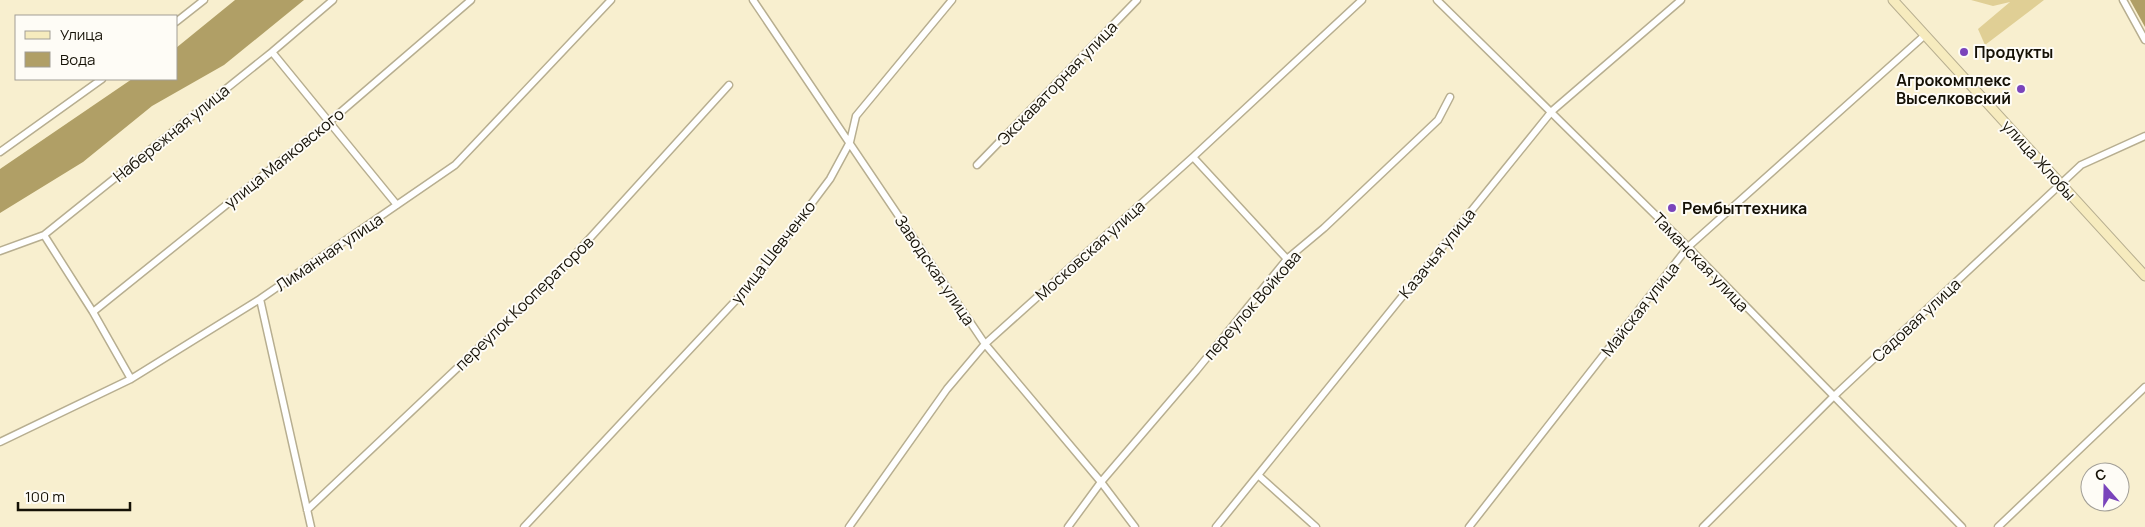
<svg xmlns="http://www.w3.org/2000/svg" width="2145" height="527" font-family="Manrope,sans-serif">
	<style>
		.green { fill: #e0cf95 }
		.water { fill: #b09f66 }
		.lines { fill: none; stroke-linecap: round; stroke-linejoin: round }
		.street-casing { stroke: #b7ae90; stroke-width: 9 }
		.secondary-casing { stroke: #b7ae90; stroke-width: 11 }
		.street { stroke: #fff; stroke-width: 6 }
		.secondary { stroke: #f6ebbe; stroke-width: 9 }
		.poi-dot { fill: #7a44bb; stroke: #fefcf6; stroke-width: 2 }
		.labels { text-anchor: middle; stroke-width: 4; stroke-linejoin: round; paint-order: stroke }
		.poi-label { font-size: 16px; font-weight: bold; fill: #151106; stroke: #fefcf6; text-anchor: start }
		.street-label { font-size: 16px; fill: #151106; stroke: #fefcf6 }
	</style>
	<rect width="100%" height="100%" fill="#f8efcf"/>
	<path class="green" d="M1971 0H2044L1985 45 1978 29 2010 2 1993 6Z"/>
	<path class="water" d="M235 0H304L224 65 152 106 83 162 0 213V169L132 79H176V48Z
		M2130 0H2145V27Z"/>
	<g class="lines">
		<g class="street-casing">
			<path id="street" d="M753 0 985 344 1101 482 1135 527
				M1437 0 1688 247 1962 527
				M2123 0 2145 40
				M176 22 204 0
				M272 52 397 205
				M0 152 102 79
				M1193 157 1287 259
				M977 165 1137 0
				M44 235 93 312 131 379
				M0 251 44 235 272 52 333 0
				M260 299 311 527
				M93 312 328 123 471 0
				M0 442 131 379 260 299 455 165 611 0
				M1258 475 1316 527
				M307 510 560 271 729 85
				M524 527 752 283 830 179 850 142 856 116 952 0
				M849 527 947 389 985 344 1193 157 1362 0
				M1068 527 1101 482 1196 371 1287 259 1324 228 1438 120 1450 97
				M1216 527 1552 111 1681 0
				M1469 527 1688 247 1925 35
				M1703 527 1833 397 2081 165 2145 136
				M1998 527 2145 387"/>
		</g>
		<g class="secondary-casing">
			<path id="secondary" d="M1893 0 2145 276"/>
		</g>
		<use href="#street" class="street"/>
		<use href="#secondary" class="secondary"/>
	</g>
	<g class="poi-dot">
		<circle cx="1964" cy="52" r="5"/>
		<circle cx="2021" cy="89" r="5"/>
		<circle cx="1672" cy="208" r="5"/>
	</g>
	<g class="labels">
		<g class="poi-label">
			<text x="1974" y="58">Продукты</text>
			<text x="2011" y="86" text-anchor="end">Агрокомплекс<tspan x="2011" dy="18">Выселковский</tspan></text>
			<text x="1682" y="214">Рембыттехника</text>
		</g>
		<g class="street-label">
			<text transform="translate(1057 83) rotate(-46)" y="6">Экскаваторная улица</text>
			<text transform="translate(171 133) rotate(-39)" y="6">Набережная улица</text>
			<text transform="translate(284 158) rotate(-39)" y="6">улица Маяковского</text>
			<text transform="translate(2039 160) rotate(48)" y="6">улица Жлобы</text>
			<text transform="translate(1090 250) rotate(-42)" y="6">Московская улица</text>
			<text transform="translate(329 252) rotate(-34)" y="6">Лиманная улица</text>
			<text transform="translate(773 252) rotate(-52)" y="6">улица Шевченко</text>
			<text transform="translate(1437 253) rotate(-51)" y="6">Казачья улица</text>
			<text transform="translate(1701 262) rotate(46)" y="6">Таманская улица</text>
			<text transform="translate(935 270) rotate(56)" y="6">Заводская улица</text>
			<text transform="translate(524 303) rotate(-44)" y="6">переулок Кооператоров</text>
			<text transform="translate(1252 305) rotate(-49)" y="6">переулок Войкова</text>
			<text transform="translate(1640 309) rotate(-52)" y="6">Майская улица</text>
			<text transform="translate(1916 320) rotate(-43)" y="6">Садовая улица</text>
		</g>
	</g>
	<rect x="15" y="15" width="162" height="65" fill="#fefcf6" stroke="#a19e96"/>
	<rect x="25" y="31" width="25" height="8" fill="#f6ebbe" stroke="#a19e96"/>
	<text x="60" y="40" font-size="15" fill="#151106">Улица</text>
	<rect x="25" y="52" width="25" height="15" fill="#b09f66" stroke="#a19e96"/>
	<text x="60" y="65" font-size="15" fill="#151106">Вода</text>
	<g transform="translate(2105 487) rotate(340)"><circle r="24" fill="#fefcf6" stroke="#a19e96"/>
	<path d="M0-4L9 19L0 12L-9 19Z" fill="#7a44bb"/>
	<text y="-8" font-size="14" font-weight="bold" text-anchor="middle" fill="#151106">С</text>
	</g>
	<path d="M18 502v8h112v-8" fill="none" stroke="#151106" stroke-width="2.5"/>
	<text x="25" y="502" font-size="15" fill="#151106" stroke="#fefcf6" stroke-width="4" paint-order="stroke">100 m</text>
</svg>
